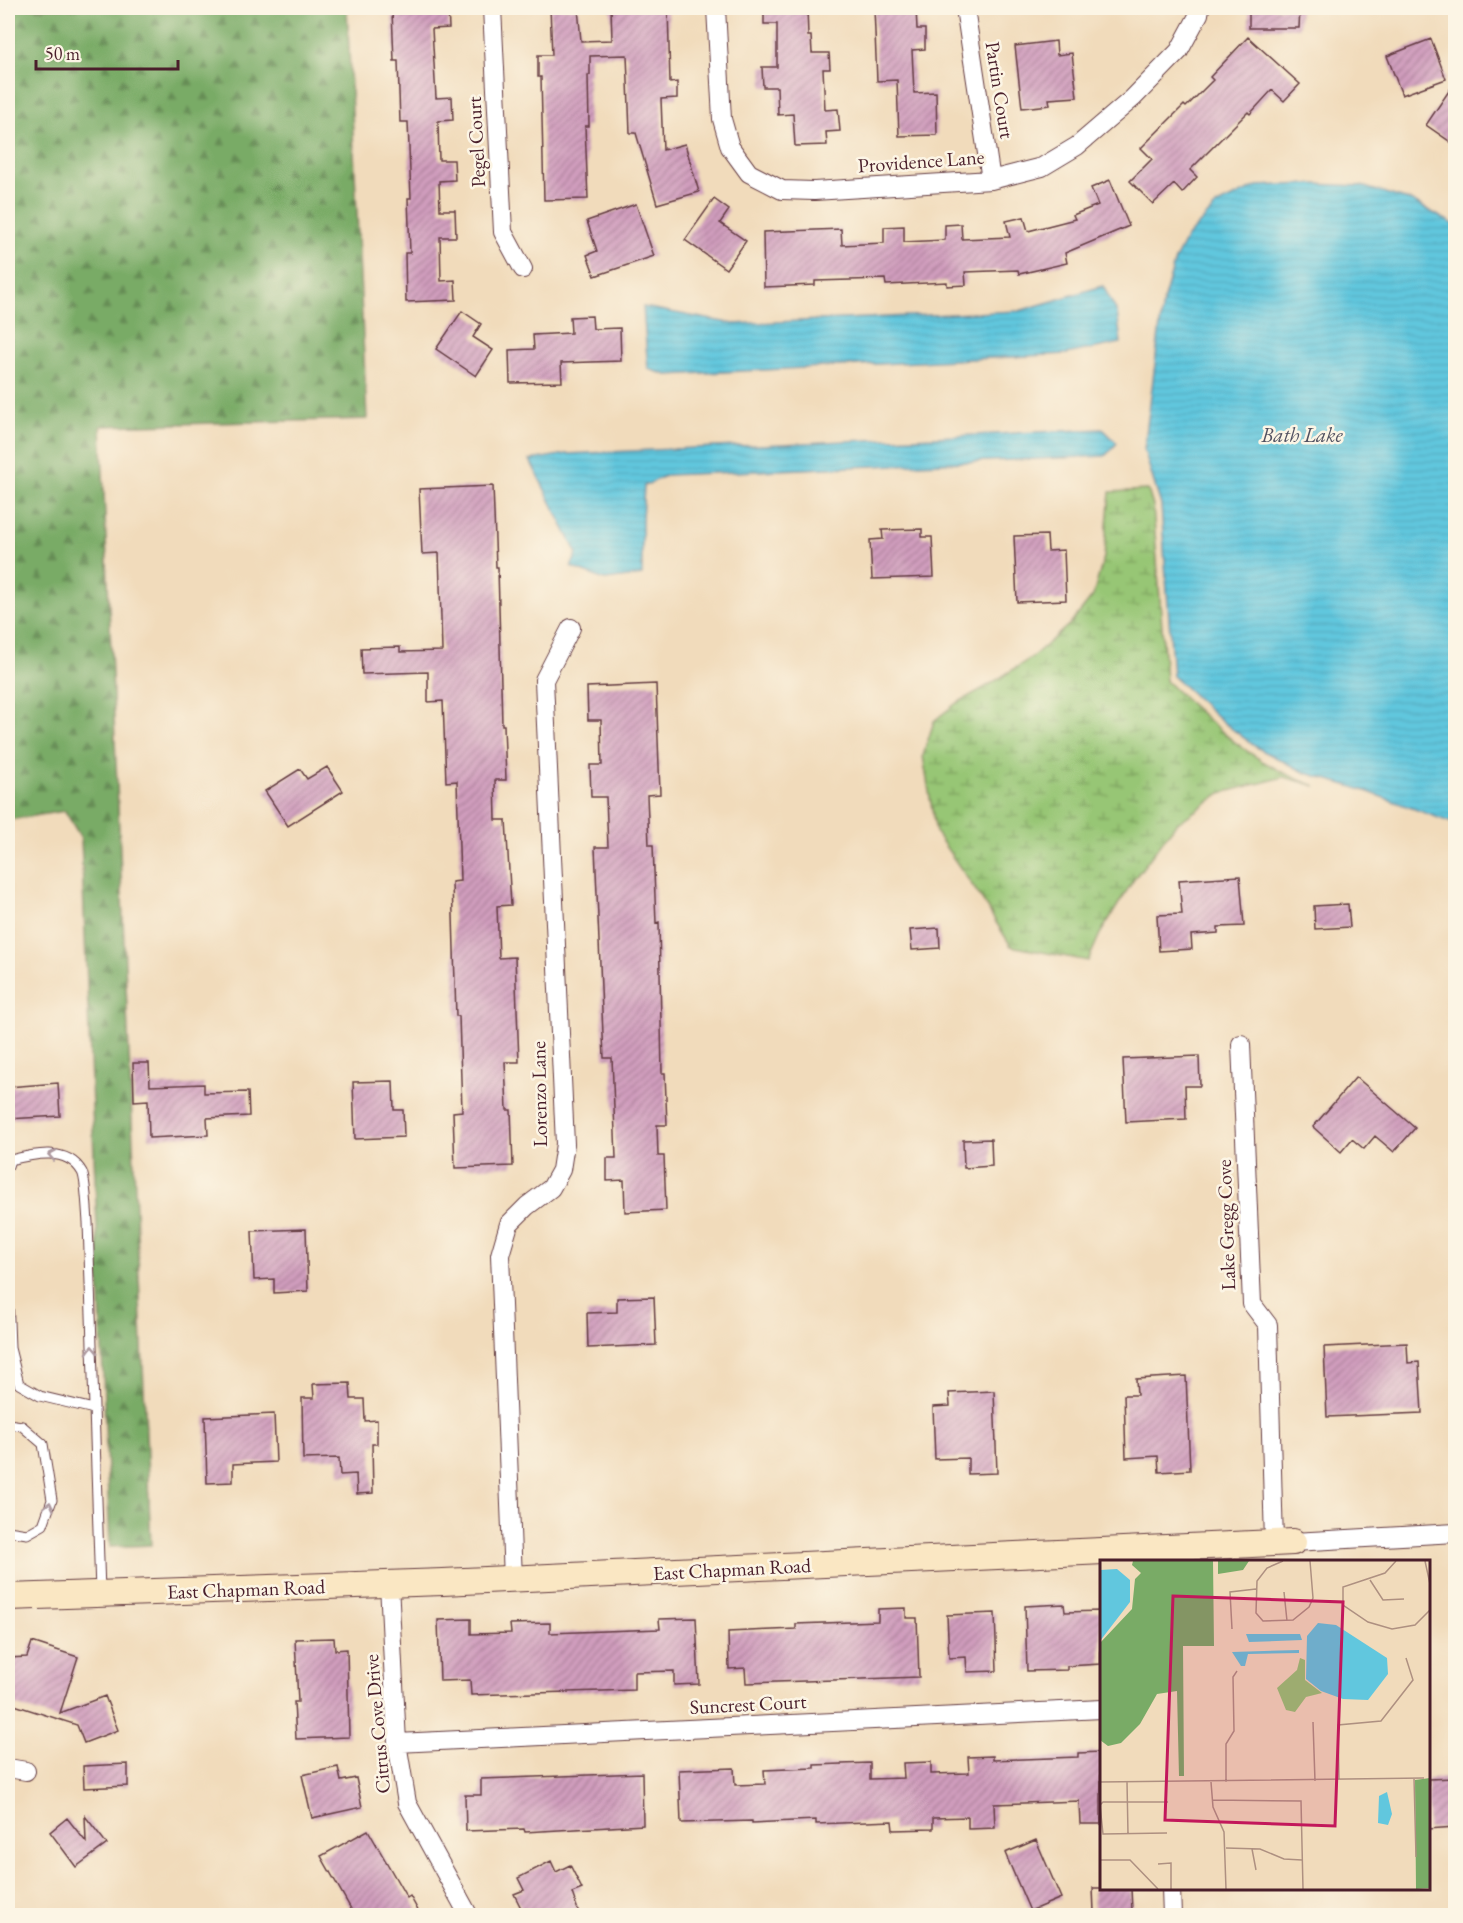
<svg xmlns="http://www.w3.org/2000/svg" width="1463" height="1923" font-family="'EB Garamond',serif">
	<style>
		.forest { fill: url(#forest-firs); stroke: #626548; stroke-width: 1.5 }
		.wetland { fill: url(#wetland-marsh); stroke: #707250; stroke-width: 1.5 }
		.water { fill: url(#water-rules); stroke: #567384; stroke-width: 1.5 }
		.building { fill: url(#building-hatch) }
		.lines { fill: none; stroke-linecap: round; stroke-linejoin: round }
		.lane-casing { stroke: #633b41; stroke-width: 11 }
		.street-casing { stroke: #633b41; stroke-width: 20 }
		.secondary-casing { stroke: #633b41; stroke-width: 28 }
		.lane { stroke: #fff; stroke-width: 9 }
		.street { stroke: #fff; stroke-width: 18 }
		.secondary { stroke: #fae7c3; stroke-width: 26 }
		.oneway { stroke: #ae9aa0 }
		.labels { text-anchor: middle; stroke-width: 5; stroke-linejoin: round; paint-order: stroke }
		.street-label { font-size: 20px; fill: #4a1f2b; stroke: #fcf5e5 }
		.water-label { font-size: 21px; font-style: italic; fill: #515161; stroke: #fcf5e5 }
		.inset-road { fill: none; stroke: #ae9081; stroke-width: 1.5 }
		.view { fill: #c2185b; fill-opacity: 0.15; stroke: #c2185b; stroke-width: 3 }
		.inset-edge { fill: none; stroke: #4a1f2b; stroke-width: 3 }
	</style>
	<defs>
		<pattern id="forest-firs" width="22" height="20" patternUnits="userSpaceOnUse" patternTransform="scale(1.5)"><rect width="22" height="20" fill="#79ab66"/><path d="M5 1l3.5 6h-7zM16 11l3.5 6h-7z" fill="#658b54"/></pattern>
		<pattern id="wetland-marsh" width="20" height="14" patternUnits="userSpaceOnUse" patternTransform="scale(1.5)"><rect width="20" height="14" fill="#97c674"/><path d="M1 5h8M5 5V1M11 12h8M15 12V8" fill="none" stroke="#7da05f"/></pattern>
		<pattern id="water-rules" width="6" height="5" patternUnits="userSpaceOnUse" patternTransform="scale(1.5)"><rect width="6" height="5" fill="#61c7de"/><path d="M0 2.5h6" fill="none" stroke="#56aabf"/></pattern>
		<pattern id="building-hatch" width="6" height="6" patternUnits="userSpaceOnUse" patternTransform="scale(1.5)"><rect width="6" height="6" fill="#d09dbd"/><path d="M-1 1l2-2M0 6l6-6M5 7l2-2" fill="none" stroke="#ab7f9a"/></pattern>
	</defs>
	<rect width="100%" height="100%" fill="#fcf5e5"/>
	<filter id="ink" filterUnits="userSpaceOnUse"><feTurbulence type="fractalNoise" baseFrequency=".0167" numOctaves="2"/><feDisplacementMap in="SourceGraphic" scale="12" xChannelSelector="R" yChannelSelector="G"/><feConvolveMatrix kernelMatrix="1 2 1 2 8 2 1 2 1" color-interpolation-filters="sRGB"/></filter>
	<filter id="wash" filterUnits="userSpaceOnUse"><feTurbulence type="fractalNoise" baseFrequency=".008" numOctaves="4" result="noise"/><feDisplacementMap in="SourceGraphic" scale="24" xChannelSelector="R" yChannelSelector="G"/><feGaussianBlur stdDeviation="1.35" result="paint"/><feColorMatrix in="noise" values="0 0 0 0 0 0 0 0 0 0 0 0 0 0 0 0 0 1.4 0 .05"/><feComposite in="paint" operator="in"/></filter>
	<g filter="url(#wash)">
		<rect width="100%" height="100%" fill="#f1dbbb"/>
		<path class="forest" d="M8 8H347L367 419 101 426 151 1545 110 1547 81 838 65 811 8 820Z"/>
		<path class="wetland" d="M1148 490 1153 506 1166 681C1210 723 1256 767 1316 786L1284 777 1221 793 1175 825 1134 879 1100 934 1088 961 1011 946 979 895 936 833 923 756 934 721 955 704 989 685 1031 658 1072 622 1093 596 1104 557 1110 492Z"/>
		<path class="water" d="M1311 184 1361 186 1412 201 1455 225V824L1363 790 1306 773 1256 747 1223 722 1173 676 1161 505 1144 450 1163 302 1175 260 1187 237 1217 205 1257 186Z
			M1103 286 1117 312 1121 343 1066 354 667 375 648 369 643 307 734 324 1019 311Z
			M1103 429 1117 443 1105 456 667 475 644 486 642 518V575L605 580 571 567 577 554 530 460 567 454Z"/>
		<g id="blocks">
			<path class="building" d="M550 8H578L581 41 612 40 611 8H668L670 83 677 82V98L661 99 663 150 685 144 699 192 657 204 636 133H630L627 55 590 56V75H588L589 126H585L588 199 544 200 541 77H538V55H552Z
				M774 8H807L808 36H811L812 53H829L830 69H823L825 110 838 109 840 131 826 132 827 145 795 146 793 114 778 115 777 87H763L762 67H777V24H764V9H774Z
				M874 8H916L917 29H925V49L912 50 914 93 936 92 937 135 899 136 897 80 877 81Z
				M1249 8H1300L1299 28H1249Z
				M448 9 449 28 432 29 436 98 452 97 453 120 438 121 439 160H454L455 180 439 181 440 210H455L456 237H440L441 281 455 280 456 300 406 302 405 253H410L408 198H411L408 122H400L398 61H394L392 11Z
				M1248 37 1300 84 1284 101 1272 90 1250 114 1248 112 1190 170 1197 177 1182 193 1174 184 1153 204 1130 181 1152 159 1141 148 1184 105 1186 107 1213 80 1210 77Z
				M1431 39 1446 79 1402 95 1387 56Z
				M1056 41 1057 55 1072 53 1077 97 1049 99 1050 105 1022 108 1015 46Z
				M1455 82V145L1426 125Z
				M1110 180 1129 226 1065 253 1067 263 1019 274 1018 270 965 272 966 285 947 286V282L886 285 885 279 815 281V285L764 287 763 232 841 229 842 245 884 243V227L904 226V242L945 240V225L961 224 962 239 1010 237 1006 221 1024 217 1028 231 1075 219 1073 215 1098 205 1091 188Z
				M714 199 729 210 720 223 746 241 726 269 685 240Z
				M636 204 654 256 595 276 587 255 597 251 587 221Z
				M462 311 481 324 473 337 493 350 476 376 436 349Z
				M592 316 593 329 620 328 621 361 561 363 562 382 510 383 509 350 534 349 533 335 571 333 570 317Z
				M493 486 496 567H498L502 725H504L506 780H495L496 820H506L511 905 497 906 499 958 515 957 519 1062H505L507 1110H511L513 1166 455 1168 453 1112 462 1111 459 1016H456L452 882 460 881 457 781 446 782 443 701 428 702V672L362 674 361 648 400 647V652L442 651 439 553 422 554 419 489Z
				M922 529V537H932L934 577 872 579 870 540 883 539 882 530Z
				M1047 535 1048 551 1064 550 1066 600 1017 602 1014 536Z
				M656 684 660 794 647 795 649 845H653L656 923 659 922 662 1073H665L667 1125H657L658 1156H664L666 1210 625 1212 624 1180 607 1181V1158H616L612 1058H604L595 847H608L606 797H591L590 765H602L601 720H588L587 687Z
				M327 767 343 791 288 826 265 791 300 769 307 779Z
				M1240 876 1244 926 1218 927V933L1191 935 1192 949 1159 951 1157 915 1182 914 1179 880Z
				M1348 904 1350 927 1315 929 1314 906Z
				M939 928 940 948 912 950 910 930Z
				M1199 1056 1200 1086H1185L1186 1119 1126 1122 1123 1059Z
				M133 1063H149L150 1086 204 1084V1093L248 1092 249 1116 207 1118 208 1135 149 1138 148 1100 134 1101Z
				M1356 1077 1415 1128 1394 1152 1375 1136 1364 1149 1352 1139 1341 1152 1313 1127Z
				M393 1081 394 1110H403L404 1137 355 1139 353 1082Z
				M58 1083 60 1116 8 1119V1087Z
				M991 1139 992 1166 964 1168 963 1140Z
				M306 1229 308 1291 274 1293V1279L254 1280 252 1231Z
				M654 1297 656 1345 588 1348 587 1313 617 1312V1298Z
				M1407 1343 1408 1363 1419 1362 1422 1413 1327 1417 1324 1347Z
				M1186 1376 1190 1470 1159 1472 1158 1456 1126 1458 1124 1395H1137L1136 1379Z
				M350 1383 351 1399H364L365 1421 377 1420V1444H372L373 1493 357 1494 356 1474 340 1475 339 1458 303 1459 302 1398H314L313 1384Z
				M994 1391 997 1473 968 1474V1458L935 1459 933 1407 950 1406 949 1393Z
				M274 1414 276 1462 233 1464V1482L207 1483 205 1417Z
				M1064 1604 1065 1612 1101 1611V1664L1067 1666V1670L1027 1671 1025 1606Z
				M906 1608V1618H917L919 1677 746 1683 745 1668 729 1669 728 1632 796 1629V1624L878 1621V1609Z
				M995 1613 997 1671 967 1672 966 1657 949 1658 947 1615Z
				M696 1618 699 1684 674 1685V1671L634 1672V1690L471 1695 470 1680 440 1681 438 1620 471 1619V1634L511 1633 510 1624 550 1623V1633L660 1629 659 1619Z
				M334 1638 335 1650 347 1649 349 1737 296 1739 294 1702H298L295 1639Z
				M32 1642 78 1657 60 1713 105 1696 118 1730 84 1743 77 1725 8 1703V1658L27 1657Z
				M1101 1752V1824H1080L1079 1801 994 1804 995 1828 968 1829V1817L933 1818V1829L893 1830 892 1821 816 1824V1820L752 1823V1821L681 1823 679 1770 734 1768 735 1785 765 1784 764 1770 814 1768V1765L870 1763V1779L904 1778 903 1763 931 1762V1774L969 1773 968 1757 993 1756V1760L1078 1757V1753Z
				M128 1764V1786L84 1788 83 1766Z
				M338 1767 341 1781 356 1778 362 1807 312 1818 302 1775Z
				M642 1773 643 1825 525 1832 524 1829 466 1831 465 1795H481V1779Z
				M1455 1778V1827L1428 1829V1779Z
				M85 1816 107 1844 76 1867 50 1832 67 1818 86 1842Z
				M368 1830 407 1898 410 1896 421 1916H355L321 1856Z
				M1036 1840 1061 1898 1030 1911 1005 1853Z
				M551 1861 556 1872 570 1865 582 1889 572 1893 580 1916H525L514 1894 524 1890 518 1878Z
				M1093 1888H1131L1132 1911 1094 1912Z"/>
		</g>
	</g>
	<g filter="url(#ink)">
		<use href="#blocks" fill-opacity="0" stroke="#633b41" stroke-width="1.5"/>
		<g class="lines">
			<g class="lane-casing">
				<path id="lane" d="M8 1166 10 1160C34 1154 67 1146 82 1172 86 1179 87 1212 88 1222L100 1592
					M8 1294 10 1348 19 1384 40 1396 94 1409
					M8 1424 22 1426 43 1444 52 1500 43 1525 27 1534 8 1531"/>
			</g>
			<g class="street-casing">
				<path id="street" d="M492 8 503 232 523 269
					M716 8 722 119 730 147 749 173 782 190 814 191 991 180 1042 167 1077 146 1133 98 1179 51 1199 14 1200 8
					M965 8 991 180
					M1241 1044 1252 1304 1268 1325 1274 1543
					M1293 1542 1456 1533
					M513 1579 500 1255 509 1224 527 1206 551 1188 561 1170 565 1144 544 680 571 628
					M389 1584 397 1743 407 1803 469 1916
					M397 1743 1102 1709
					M8 1768 26 1771
					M1171 1888 1172 1916"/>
			</g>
			<g class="secondary-casing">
				<path id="secondary" d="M8 1597 443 1582 1293 1542"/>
			</g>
			<use href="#lane" class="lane"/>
			<use href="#street" class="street"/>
			<use href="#secondary" class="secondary"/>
		</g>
		<defs><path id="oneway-chevron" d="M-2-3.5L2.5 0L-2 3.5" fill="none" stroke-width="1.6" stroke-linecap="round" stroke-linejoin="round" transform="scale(1.5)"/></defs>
		<g class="oneway">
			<use href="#oneway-chevron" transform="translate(52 1155) rotate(-170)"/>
			<use href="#oneway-chevron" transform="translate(92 1350) rotate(-92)"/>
			<use href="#oneway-chevron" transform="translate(49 1506) rotate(-77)"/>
		</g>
	</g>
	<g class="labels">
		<g class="street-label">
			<text transform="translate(1000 90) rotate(81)" y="7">Partin Court</text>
			<text transform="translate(476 142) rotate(-93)" y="7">Pegel Court</text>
			<text transform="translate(921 161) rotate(-4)" y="7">Providence Lane</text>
			<text transform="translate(539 1094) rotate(-91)" y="7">Lorenzo Lane</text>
			<text transform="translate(1226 1225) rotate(-92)" y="7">Lake Gregg Cove</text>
			<text transform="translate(732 1569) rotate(-3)" y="7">East Chapman Road</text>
			<text transform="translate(246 1589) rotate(-2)" y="7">East Chapman Road</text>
			<text transform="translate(748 1704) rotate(-3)" y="7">Suncrest Court</text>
			<text transform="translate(377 1724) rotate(-95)" y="7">Citrus Cove Drive</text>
		</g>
		<g class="water-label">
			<text x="1302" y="442">Bath Lake</text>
		</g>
	</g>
	<g transform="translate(1100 1560)">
		<rect width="330" height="330" fill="#f1dbbb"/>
		<path d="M33 1H113L114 86H83L84 216H79L77 131 57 134 40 164 21 183 8 186 0 180V83L32 49 35 19 41 13 32 5ZM118 1H149L143 10 118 14ZM330 218V328L316 329 315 220Z" fill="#79ab66"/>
		<path d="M200 98 205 100V120L222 133 206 137 195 152 186 150 177 128 197 110Z" fill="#97c674"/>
		<path d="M17 9 30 20V42L0 81V10ZM218 63 236 65 287 98 288 114 268 140 243 139 221 131 206 119 207 76ZM146 74H200L202 80 149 82ZM199 90V93L148 94 145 106H141L132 92ZM287 232 292 254 288 265 278 263 279 236Z" fill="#61c7de"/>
		<path class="inset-road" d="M183 1 167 8 157 21 156 53 163 61 193 60 209 47 213 38 210 1M296 1 285 13 243 27V45L268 62 292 69 315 65 330 50M325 1 330 24M270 20 283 40 304 39M184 32 187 61M132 69 130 32 156 29M213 162 215 221M314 218 316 297M239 220 238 165 281 161 313 120 306 98M0 222 324 218M27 222 28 274M111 222 113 247 124 272 126 329M126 222V184L134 171 133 117 137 111M112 240 201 241 203 329M67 273 3 274 0 245 3 242H68M126 288 160 289 184 299 202 300M152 289 156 310M0 300H30L58 329M58 304 71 303V329"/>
		<path class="view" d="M73 36 243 42 235 266 65 260Z"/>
		<rect width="330" height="330" class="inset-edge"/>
	</g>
	<rect width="1463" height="1923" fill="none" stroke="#fcf5e5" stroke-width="30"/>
	<path d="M36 60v9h142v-9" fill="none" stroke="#4a1f2b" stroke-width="3"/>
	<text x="45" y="60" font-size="18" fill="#4a1f2b" stroke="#fcf5e5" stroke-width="4.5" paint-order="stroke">50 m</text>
</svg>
